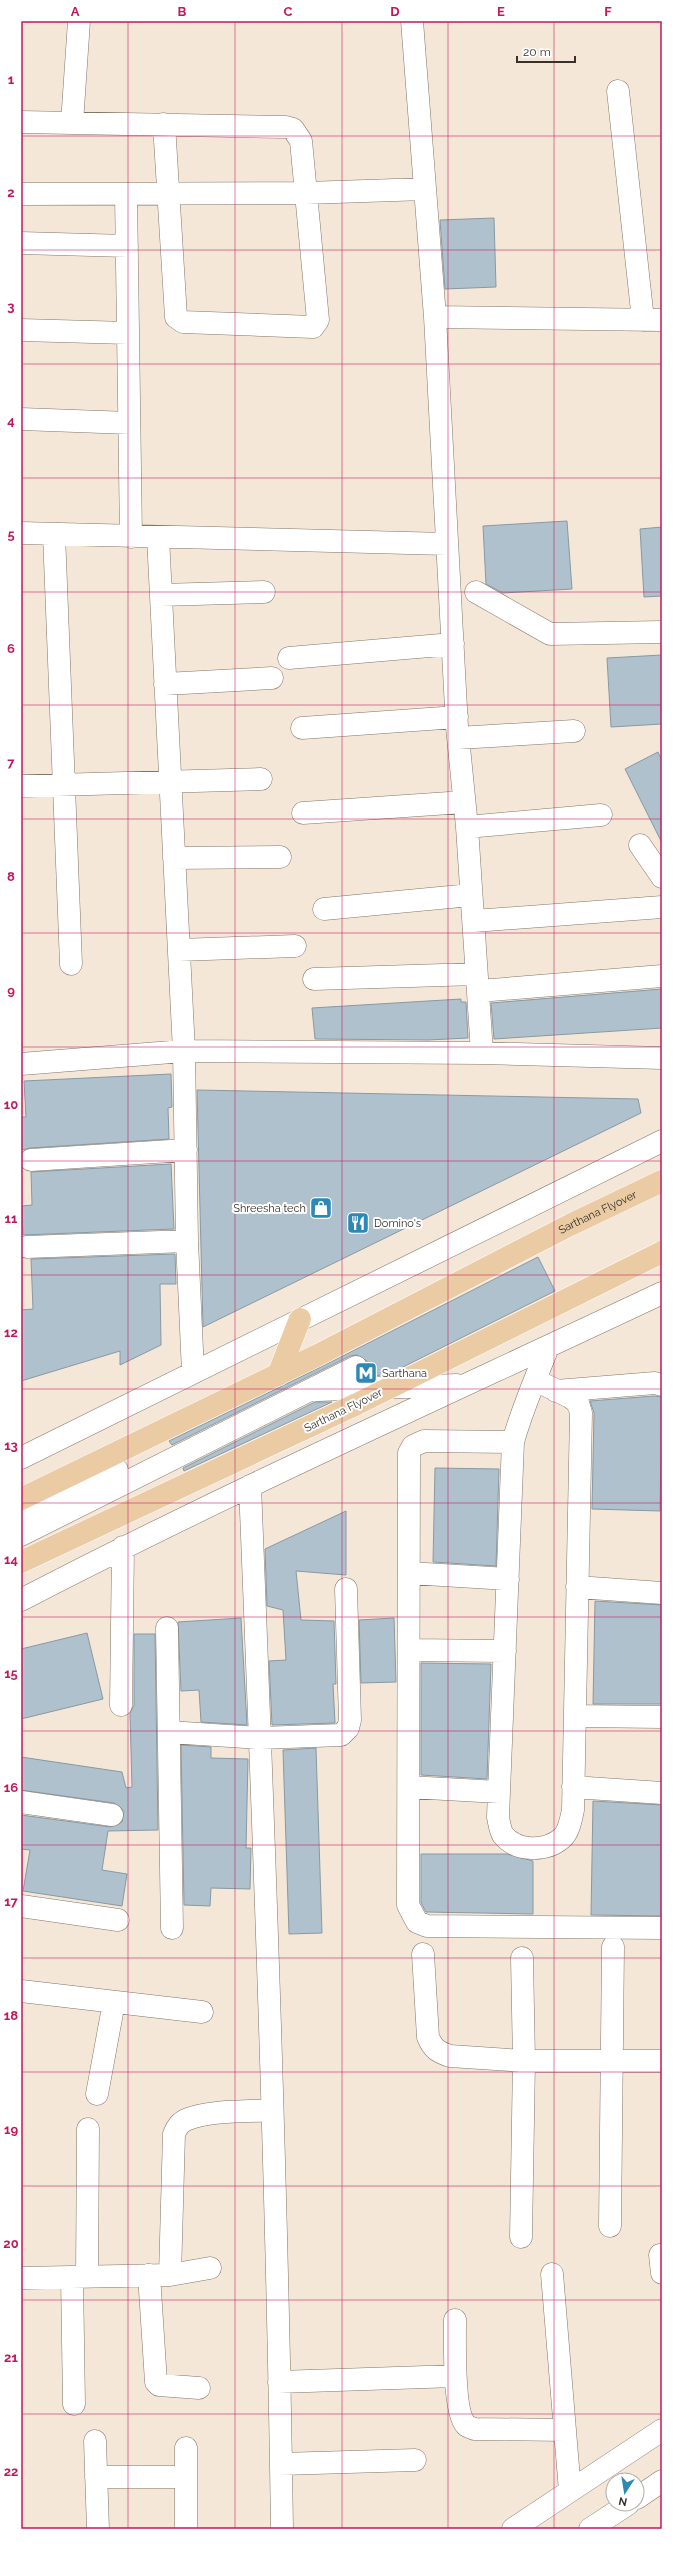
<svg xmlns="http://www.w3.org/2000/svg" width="683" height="2550" font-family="Raleway,sans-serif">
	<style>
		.building { fill: #afc1cc; stroke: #8799a3 }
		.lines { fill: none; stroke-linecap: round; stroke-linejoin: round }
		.minor-casing { stroke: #827668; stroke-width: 23 }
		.major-casing { stroke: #fff; stroke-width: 23 }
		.minor { stroke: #fff; stroke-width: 22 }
		.major { stroke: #eacba4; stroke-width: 22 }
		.major-bridge-casing { stroke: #fff; stroke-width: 23; stroke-linecap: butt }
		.major-bridge { stroke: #eacba4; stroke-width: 22 }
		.grid { fill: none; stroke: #c2185b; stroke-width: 1; stroke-opacity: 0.55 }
		.labels { text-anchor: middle; stroke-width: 4; stroke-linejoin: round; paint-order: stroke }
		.poi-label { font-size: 11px; fill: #36312b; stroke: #fff; text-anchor: start }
		.street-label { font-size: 11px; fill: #36312b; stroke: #fff }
		.neatline { fill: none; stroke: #c2185b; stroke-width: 1.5 }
		.grid-label { font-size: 13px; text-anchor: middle; font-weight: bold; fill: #c2185b }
	</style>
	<rect width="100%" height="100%" fill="#f5e7d8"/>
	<path class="building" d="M494 218 496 287 445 289 440 220Z
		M567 521 572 589 503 593 486 584 483 526Z
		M662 527V596L644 597 640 529Z
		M662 655V724L611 727 607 658Z
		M658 752 662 761V843L625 769Z
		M662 989V1028L494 1039 491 1003Z
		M461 999V1002H466L468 1038 428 1040 315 1039 312 1008Z
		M171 1074 172 1107 168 1108 169 1139 30 1148 22 1150 21 1117H26L24 1081Z
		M197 1090 638 1099 641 1113 203 1327Z
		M171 1164 174 1229 23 1235 22 1206 32 1205 31 1172Z
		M175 1254 176 1284H160L161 1345 120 1365V1351L21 1381V1310L33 1309 31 1259Z
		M538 1257 555 1291 387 1375 364 1376 368 1368 367 1361 357 1355 350 1356 172 1445 169 1441 321 1367Z
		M654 1396 662 1397 660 1511 592 1509 594 1413 590 1401Z
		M315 1402H332L184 1471 183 1468Z
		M435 1468 499 1469 496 1566 433 1562Z
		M346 1511V1575L296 1571 301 1620 334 1621 336 1684H333L335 1723 272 1725 269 1661 286 1660 283 1610 267 1606 265 1549Z
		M595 1601 662 1605V1704H593Z
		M241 1618 247 1725 201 1722 199 1690 181 1691 178 1622Z
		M394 1618 396 1682 361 1683 359 1620Z
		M87 1633 103 1699 21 1719V1649Z
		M134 1634H155L158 1830 108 1831 102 1870 127 1874 122 1906 23 1891 30 1850 21 1849V1815L110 1827 122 1822 124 1811 114 1803 21 1790V1757L122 1772 126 1788 132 1787 130 1713 134 1705Z
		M421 1663 491 1664 487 1779 421 1775Z
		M181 1745 211 1747V1758L248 1759 246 1848H251L250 1889 211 1888 210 1906 184 1905Z
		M316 1748 322 1933 289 1934 283 1750Z
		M593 1801 662 1805V1916L591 1915Z
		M421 1854H507L533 1861V1914L426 1912 421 1903Z"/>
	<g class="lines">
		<g class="minor-casing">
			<path id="minor" d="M412 21 435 317 457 727 467 827 482 1053
				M618 91 643 320
				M21 122 286 127 293 129 301 141 318 320 313 327 183 322 176 317 164 124
				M72 123 79 21
				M21 194 306 193 425 189
				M126 194 131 537
				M21 243 127 246
				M435 317 662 320
				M21 330 128 333
				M21 419 129 423
				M21 533 447 544
				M54 534 71 964
				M158 537 184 1051 187 1241 193 1372
				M476 592 550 634 662 632
				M161 595 264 592
				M289 658 453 644
				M165 684 272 678
				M302 728 457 717
				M458 738 574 731
				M21 786 261 779
				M303 813 464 802
				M467 827 601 815
				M640 845 662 877
				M174 858 280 857
				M324 909 471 895
				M474 921 662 907
				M179 950 295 946
				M314 979 476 974
				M479 991 662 976
				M21 1064 184 1051 482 1053 662 1058
				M31 1160 186 1150
				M27 1247 187 1241
				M535 1380 570 1397 578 1403 581 1413 573 1810C571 1819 569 1832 562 1838 546 1852 517 1852 503 1835 500 1830 499 1822 498 1817L513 1442C522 1409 536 1378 548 1347
				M318 1390 457 1385
				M556 1391 655 1383 662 1385
				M513 1442 424 1441 413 1446 409 1453 408 1905 417 1922 427 1926 662 1928
				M21 1458 662 1141
				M250 1486C264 1833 277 2181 282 2529
				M21 1516 117 1470
				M21 1535 356 1367
				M409 1573 508 1579
				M577 1587 662 1593
				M21 1600C231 1491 448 1394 662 1293
				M167 1628 172 1928
				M409 1650 505 1651
				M121 1705 123 1547
				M575 1716 662 1717
				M169 1732 261 1738 341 1735 348 1728 350 1720 346 1589
				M409 1787 499 1792
				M573 1787 662 1793
				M21 1802 112 1815
				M21 1906 118 1920
				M423 1954 428 2037C433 2049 438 2052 450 2056L524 2061H662
				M21 1991 202 2012
				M97 2094 114 2002
				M610 2226 613 1947
				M521 2237 524 2061 522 1958
				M660 2255 662 2273
				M552 2274 570 2491
				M149 2275 156 2382 159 2385 199 2388
				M170 2275 174 2134C177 2127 180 2122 188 2119 210 2110 248 2112 272 2110
				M72 2277 74 2404
				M87 2277 88 2129
				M21 2278 170 2275 210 2268
				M455 2320C455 2339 453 2412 466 2425 468 2427 472 2428 474 2429L565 2430
				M279 2382 455 2376
				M95 2441 98 2529
				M186 2448V2529
				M281 2464 415 2460
				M96 2477H186
				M637 2498 662 2481
				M513 2529 662 2430
				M590 2529 628 2504"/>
		</g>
		<g class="major-casing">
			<g id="major">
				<path d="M278 1375 300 1319"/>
				<path id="s1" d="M21 1499 316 1356 570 1225 662 1181"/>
				<path d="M21 1562 357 1404"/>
			</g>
		</g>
		<use href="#minor" class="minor"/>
		<use href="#major" class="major"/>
		<g class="major-bridge-casing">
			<path id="major-bridge" d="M357 1404 662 1252"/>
		</g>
		<use href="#major-bridge" class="major-bridge"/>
	</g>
	<path class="grid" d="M128 21V2529M235 21V2529M342 21V2529M448 21V2529M554 21V2529M21 136H662M21 250H662M21 364H662M21 478H662M21 592H662M21 705H662M21 819H662M21 933H662M21 1047H662M21 1161H662M21 1275H662M21 1389H662M21 1503H662M21 1617H662M21 1731H662M21 1845H662M21 1958H662M21 2072H662M21 2186H662M21 2300H662M21 2414H662"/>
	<defs>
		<g id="shop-square" transform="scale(1.15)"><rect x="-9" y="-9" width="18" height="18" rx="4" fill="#2c89b5" stroke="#fff"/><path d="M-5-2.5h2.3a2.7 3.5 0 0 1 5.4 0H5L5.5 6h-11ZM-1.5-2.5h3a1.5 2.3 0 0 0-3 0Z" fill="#fff"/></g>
		<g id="restaurant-square" transform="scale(1.15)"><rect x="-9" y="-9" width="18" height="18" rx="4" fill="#2c89b5" stroke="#fff"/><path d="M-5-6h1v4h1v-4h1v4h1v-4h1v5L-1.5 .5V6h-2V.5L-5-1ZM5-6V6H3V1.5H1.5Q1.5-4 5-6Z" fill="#fff"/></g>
		<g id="metro-square" transform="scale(1.15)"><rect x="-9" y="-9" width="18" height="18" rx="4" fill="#2c89b5" stroke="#fff"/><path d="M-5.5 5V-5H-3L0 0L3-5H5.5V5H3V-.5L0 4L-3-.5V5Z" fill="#fff"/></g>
	</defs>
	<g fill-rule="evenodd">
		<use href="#shop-square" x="321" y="1208"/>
		<use href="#restaurant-square" x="358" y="1223"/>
		<use href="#metro-square" x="366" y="1373"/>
	</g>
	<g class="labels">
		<g class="poi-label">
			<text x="306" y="1212" text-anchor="end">Shreesha tech</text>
			<text x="374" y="1227">Domino's</text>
			<text x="382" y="1377">Sarthana</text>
		</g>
		<g class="street-label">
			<text dy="4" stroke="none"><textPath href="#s1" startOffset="644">Sarthana Flyover</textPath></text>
			<text transform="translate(343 1410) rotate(-26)" y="4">Sarthana Flyover</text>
		</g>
	</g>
	<rect width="683" height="2550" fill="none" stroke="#ffffff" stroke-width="44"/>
	<g transform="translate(625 2492) rotate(192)"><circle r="19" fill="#ffffff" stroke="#afadaa"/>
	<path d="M0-3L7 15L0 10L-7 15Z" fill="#2c89b5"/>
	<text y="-6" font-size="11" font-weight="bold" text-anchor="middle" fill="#36312b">N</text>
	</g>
	<path d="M517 56v6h58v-6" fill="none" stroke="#36312b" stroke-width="2"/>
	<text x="523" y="56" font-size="12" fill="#36312b" stroke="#ffffff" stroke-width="3" paint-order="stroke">20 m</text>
	<rect x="22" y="22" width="639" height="2506" class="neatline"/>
	<g class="grid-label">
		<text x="75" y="16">A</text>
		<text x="182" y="16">B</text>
		<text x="288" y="16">C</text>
		<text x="395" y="16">D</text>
		<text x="501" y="16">E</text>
		<text x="608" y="16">F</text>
		<text x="11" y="84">1</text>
		<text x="11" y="197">2</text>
		<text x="11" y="311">3</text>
		<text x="11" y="425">4</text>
		<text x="11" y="539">5</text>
		<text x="11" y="653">6</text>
		<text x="11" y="767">7</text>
		<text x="11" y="881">8</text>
		<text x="11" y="995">9</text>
		<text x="11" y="1109">10</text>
		<text x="11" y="1223">11</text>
		<text x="11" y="1337">12</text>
		<text x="11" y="1450">13</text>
		<text x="11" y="1564">14</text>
		<text x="11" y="1678">15</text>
		<text x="11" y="1792">16</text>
		<text x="11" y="1906">17</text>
		<text x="11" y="2020">18</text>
		<text x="11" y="2134">19</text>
		<text x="11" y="2248">20</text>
		<text x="11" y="2362">21</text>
		<text x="11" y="2476">22</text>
	</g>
</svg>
